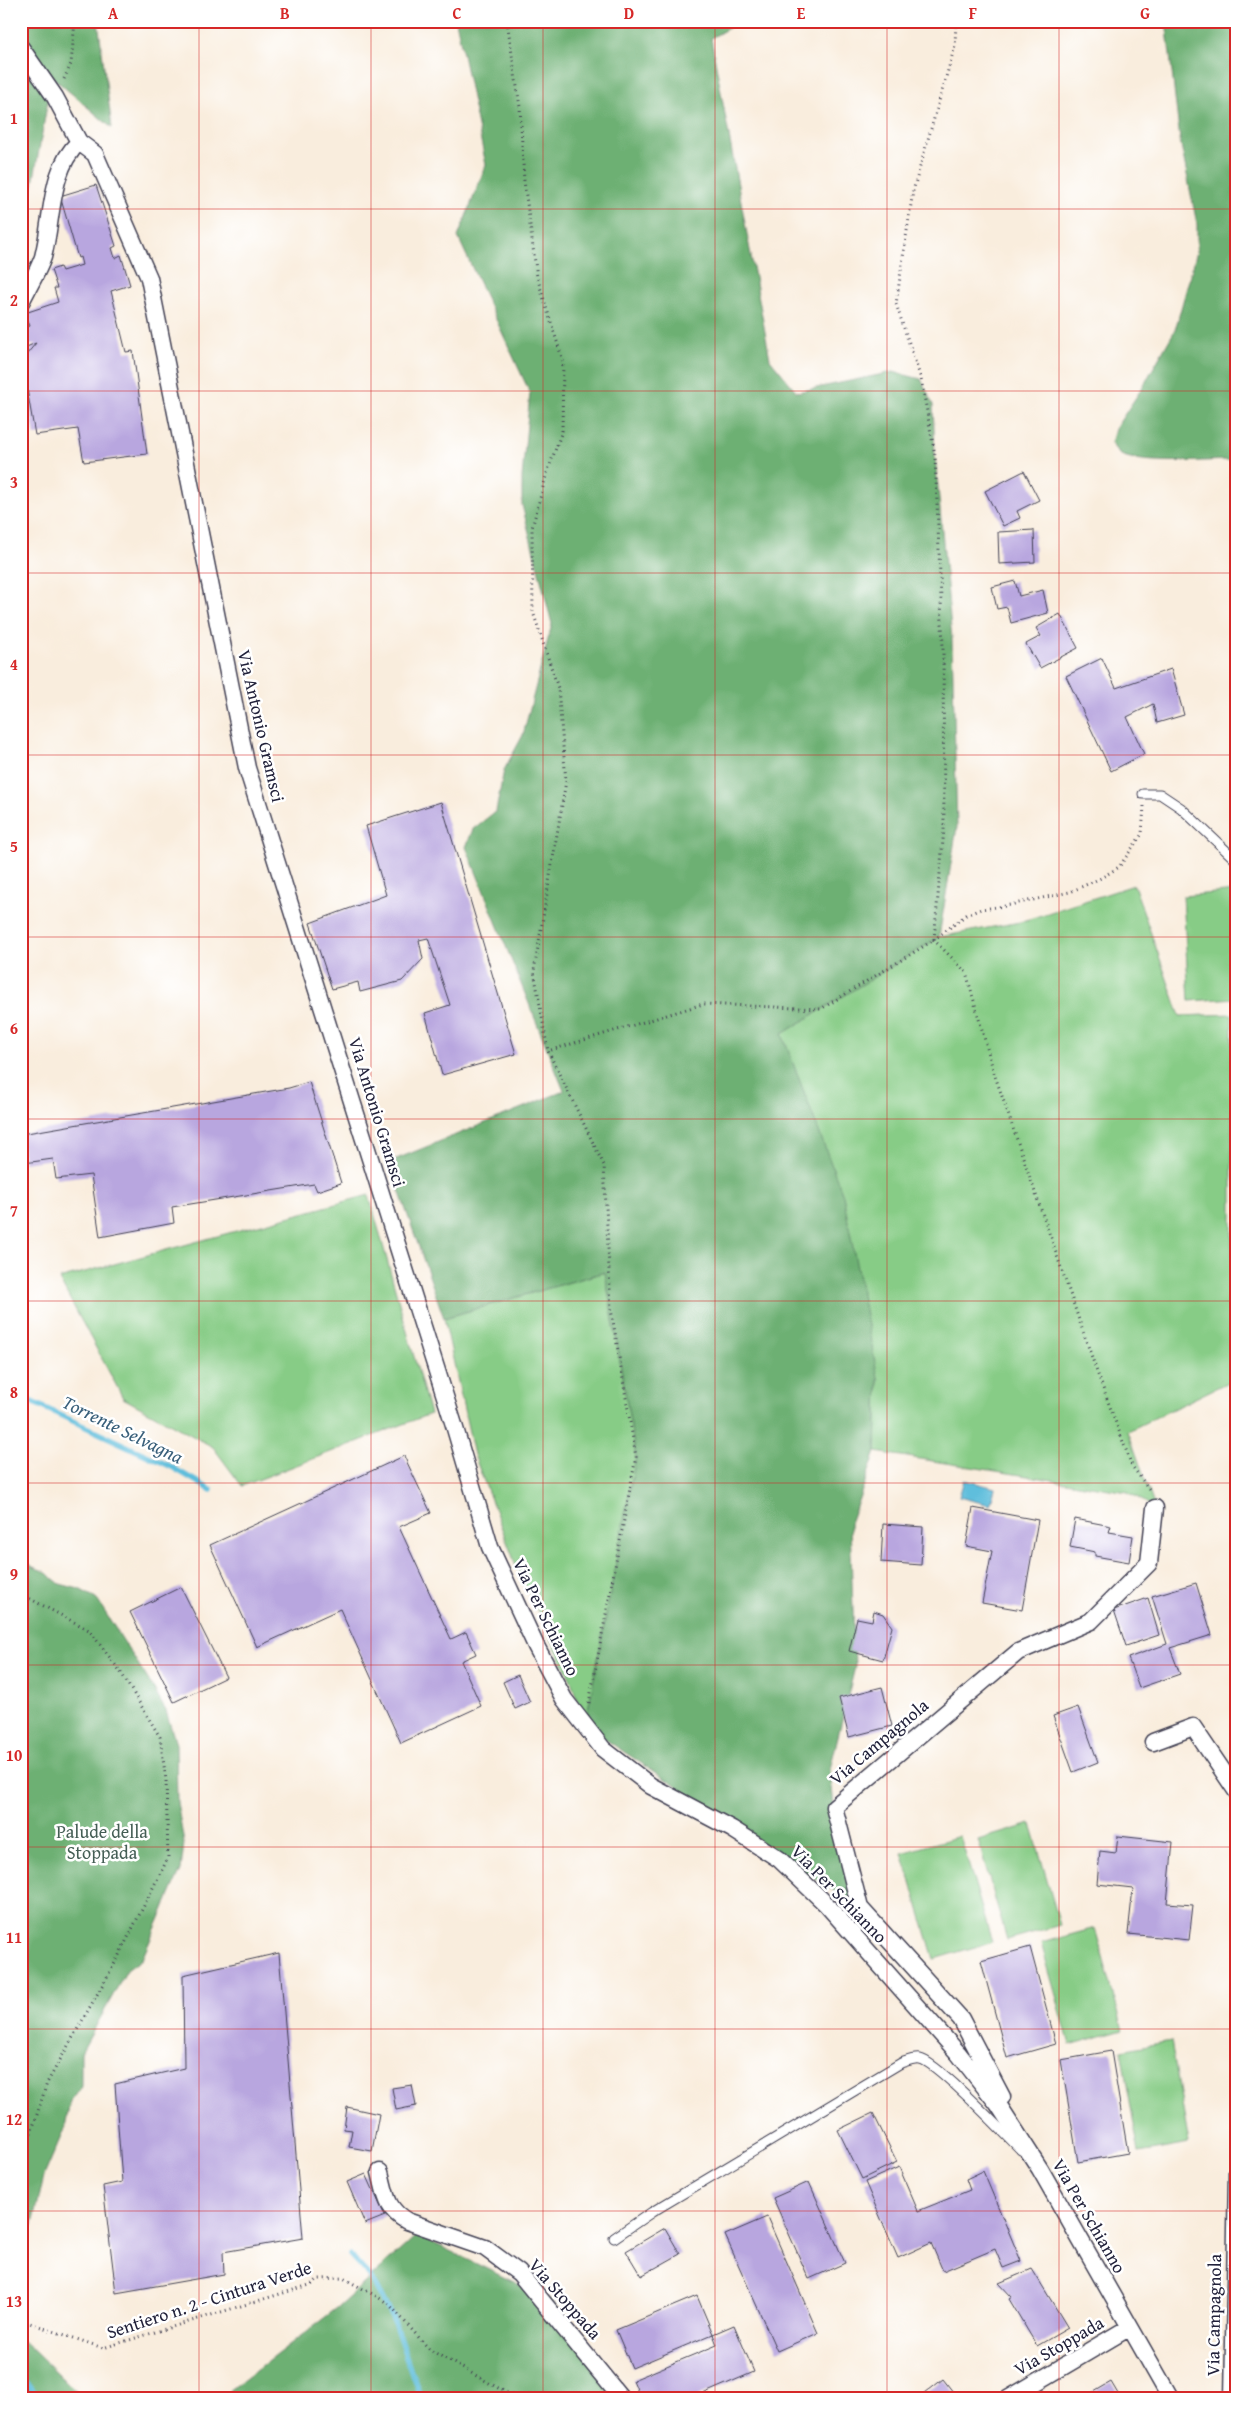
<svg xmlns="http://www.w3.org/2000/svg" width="1258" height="2420" font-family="'Gentium Book Plus',serif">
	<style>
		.green { fill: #87cc86; stroke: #547760 }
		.forest { fill: #6db073; stroke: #486957 }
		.water { fill: #5ebedc; stroke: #40708c }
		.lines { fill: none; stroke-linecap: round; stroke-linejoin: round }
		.stream { stroke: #5ebedc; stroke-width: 5.5 }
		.building { fill: #b8a6df }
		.lane-casing { stroke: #424053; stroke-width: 11 }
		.street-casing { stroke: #424053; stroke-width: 19 }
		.path { stroke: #424053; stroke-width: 3; stroke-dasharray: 1 4; stroke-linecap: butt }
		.lane { stroke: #fff; stroke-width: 9 }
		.street { stroke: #fff; stroke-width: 16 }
		.grid { fill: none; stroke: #d62828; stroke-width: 1; stroke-opacity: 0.55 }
		.labels { text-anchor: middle; stroke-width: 5; stroke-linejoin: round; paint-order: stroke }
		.street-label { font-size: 18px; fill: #22223b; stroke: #fff }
		.park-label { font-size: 18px; fill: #455e55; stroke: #fff }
		.water-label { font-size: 19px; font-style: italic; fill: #3a607b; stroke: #fff }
		.neatline { fill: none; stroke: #d62828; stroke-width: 2 }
		.grid-label { font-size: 16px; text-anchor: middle; font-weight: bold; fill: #d62828 }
	</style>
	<rect width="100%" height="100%" fill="#fff"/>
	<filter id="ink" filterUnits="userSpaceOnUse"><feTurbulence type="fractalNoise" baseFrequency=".02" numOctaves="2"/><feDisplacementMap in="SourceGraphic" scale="10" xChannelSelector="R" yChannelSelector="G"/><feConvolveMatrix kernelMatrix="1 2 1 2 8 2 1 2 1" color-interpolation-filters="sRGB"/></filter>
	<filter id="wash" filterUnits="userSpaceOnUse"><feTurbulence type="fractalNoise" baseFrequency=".0096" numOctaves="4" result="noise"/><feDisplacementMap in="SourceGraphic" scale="20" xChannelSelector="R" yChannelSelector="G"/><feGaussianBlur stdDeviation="1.12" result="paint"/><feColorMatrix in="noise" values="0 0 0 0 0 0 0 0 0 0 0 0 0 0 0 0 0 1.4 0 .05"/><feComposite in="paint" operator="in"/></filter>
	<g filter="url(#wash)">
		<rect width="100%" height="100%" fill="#f9eddd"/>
		<path class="green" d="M1134 885 1180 1016 1232 1014V1380L1128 1431 1155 1508 1128 1492 876 1452 878 1378 782 1034 939 937 1020 922Z
			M1236 891 1237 998 1189 1001 1183 896Z
			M369 1195 430 1414 242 1486 213 1447 123 1398 59 1279Z
			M605 1272 636 1457 585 1726 571 1680 517 1568 474 1455 444 1318Z
			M1031 1824 1060 1925 1007 1940 978 1840Z
			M960 1836 992 1942 934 1959 902 1853Z
			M1095 1928 1123 2030 1070 2045 1041 1943Z
			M1171 2041 1189 2144 1139 2153 1121 2050Z"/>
		<path class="forest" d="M21 21H98L112 128 52 77 30 201 21 218Z
			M456 21H741L711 38 770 359 797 392 893 372 921 379 933 405 935 455 952 639 957 827 939 937 782 1034 843 1195 878 1378 876 1452 850 1523 855 1667 830 1769 839 1852 860 1908 585 1726 636 1457 605 1272 444 1318 389 1162 564 1091 466 847 473 829 496 811 504 770 523 735 552 624 522 505V477L530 393 458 237 486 165Z
			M1166 21H1237V460C1209 460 1141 466 1119 454L1111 443 1115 429 1142 388 1175 330 1197 251V224L1180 140Z
			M21 1556 33 1567 44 1571 60 1584 79 1589 96 1598 149 1681 166 1711 176 1744 177 1802 184 1843 181 1870 142 1959 127 1970 81 2053V2087L70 2102 65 2127 44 2176 33 2225 21 2243Z
			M417 2235 551 2300 627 2399H219L337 2308Z
			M21 2339 84 2399H21Z"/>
		<path class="water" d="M964 1480 995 1488 990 1505 959 1497Z"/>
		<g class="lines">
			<path class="stream" d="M21 1397 170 1466 211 1490
				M350 2255 371 2278 393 2319 421 2399
				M21 2379 42 2399"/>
		</g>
		<g id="blocks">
			<path class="building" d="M96 185 116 246 112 248 115 258 121 255 130 285 111 291 126 352 133 351 147 454 84 462 78 429 35 435 22 360 36 343 24 348 21 329 30 326 25 313 58 302 54 288H57L51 270 60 267 62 271 82 265 80 257 78 258 60 196Z
				M1024 471 1039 500 1017 511 1020 518 1003 526 985 491Z
				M1034 530 1035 562 999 564 998 532Z
				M1015 581 1019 596 1043 590 1048 613 1011 623 1007 607 997 609 992 587Z
				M1060 614 1078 648 1040 668 1026 644 1041 636 1036 628Z
				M1102 658 1116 688 1171 669 1184 715 1157 723 1153 704 1127 717 1144 754 1111 771 1066 676Z
				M441 802 516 1054 442 1075 425 1013 450 1005 428 938 419 940 423 959 402 981 360 992 358 982 332 989 310 923 386 895 366 826Z
				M309 1082 341 1183 317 1191 314 1184 172 1207 174 1223 100 1237 91 1175 56 1179 53 1159 24 1163 21 1134 289 1088Z
				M404 1456 431 1513 399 1527 451 1639 466 1632 476 1654 461 1661 481 1706 401 1743 340 1609 257 1647 210 1545Z
				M973 1508 1038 1520 1022 1610 982 1603 992 1551 966 1546Z
				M1075 1519 1111 1526 1109 1532 1133 1536 1129 1562 1095 1556V1552L1070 1547Z
				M883 1524 923 1527 921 1565 881 1562Z
				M1196 1583 1212 1635 1170 1648 1180 1674 1139 1688 1128 1658 1167 1644 1152 1596Z
				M181 1587 226 1677 174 1702 130 1612Z
				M1148 1598 1159 1635 1126 1646 1114 1610Z
				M874 1611 883 1614 892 1627 883 1660 849 1651 857 1618 872 1621Z
				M518 1675 530 1702 515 1709 503 1682Z
				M882 1687 892 1726 849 1737 839 1698Z
				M1078 1707 1098 1762 1073 1772 1053 1716Z
				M1118 1836 1173 1842 1167 1903 1193 1905 1189 1940 1128 1934 1133 1888 1097 1884 1100 1851 1116 1853Z
				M1030 1947 1056 2044 1007 2058 981 1961Z
				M279 1953 303 2238 223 2252 224 2274 116 2293 103 2186 122 2182 115 2084 184 2068 183 1975Z
				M1111 2051 1128 2153 1078 2162 1061 2060Z
				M412 2085 416 2106 396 2110 392 2088Z
				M347 2107 379 2114 372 2151 349 2147 352 2130 344 2129Z
				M873 2113 897 2162 862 2179 838 2130Z
				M899 2167 918 2211 970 2190 966 2179 983 2171 1021 2261 1003 2268 995 2249 943 2271 931 2243 898 2258 865 2182Z
				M366 2174 385 2216 365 2224 347 2182Z
				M809 2182 845 2263 809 2279 773 2198Z
				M767 2217 818 2333 777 2351 725 2235Z
				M665 2228 680 2254 641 2276 626 2251Z
				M1032 2269 1068 2328 1037 2346 1009 2299 1012 2297 999 2283Z
				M697 2296 713 2334 632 2368 616 2330Z
				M734 2325 754 2372 691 2399H641L633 2380 717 2345 713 2334Z
				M943 2379 957 2397 923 2399 926 2396 924 2394Z
				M1111 2382 1121 2399H1082Z"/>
		</g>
	</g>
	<g filter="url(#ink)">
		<use href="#blocks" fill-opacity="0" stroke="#424053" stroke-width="1"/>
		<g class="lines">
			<g class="lane-casing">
				<path id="lane" d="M1143 794H1160L1181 808 1237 861
					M614 2238 652 2212 901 2063C907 2061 914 2058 920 2059 937 2062 1005 2134 1021 2150"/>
			</g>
			<g class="street-casing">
				<path id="street" d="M21 48 55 97 79 142 95 154 149 278 247 768 454 1425 490 1547 536 1646 564 1699 603 1749 651 1786 732 1829 779 1859 826 1904 958 2053 998 2104 1040 2169 1171 2399
					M21 302C28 287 38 272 43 257 53 219 49 170 79 142
					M1153 1742 1193 1727 1237 1792
					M1002 2097 961 2019 860 1908 834 1807 1018 1652 1091 1621 1149 1563 1155 1508
					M380 2172C386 2195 386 2209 407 2221L485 2248 519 2273 622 2399
					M1008 2399 1130 2327
					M1233 2399 1237 2172"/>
			</g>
			<path class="path" d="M507 21 520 107 524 181 537 277 563 361 562 431 546 476 532 528 533 612 558 688 566 781 534 971 548 1051
				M64 79 71 64 75 21
				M1144 806 1142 834 1119 867 1101 878 1070 892 1005 906 981 909 966 915 934 940 966 972 994 1073 1097 1372 1132 1466 1149 1489
				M21 1594 89 1630 120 1671 160 1737 166 1780 168 1858 116 1961 47 2083 21 2165
				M589 1703 636 1457 611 1309 604 1165 548 1051 703 1004 821 1009 934 940 944 829 943 647 935 455 921 379 896 304 913 191 955 46 956 21
				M21 2320 103 2348 313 2284 318 2279 343 2278 376 2296 389 2304 430 2350 518 2399"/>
			<use href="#lane" class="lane"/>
			<use href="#street" class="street"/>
		</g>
	</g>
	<path class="grid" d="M199 21V2399M371 21V2399M543 21V2399M715 21V2399M887 21V2399M1059 21V2399M21 209H1237M21 391H1237M21 573H1237M21 755H1237M21 937H1237M21 1119H1237M21 1301H1237M21 1483H1237M21 1665H1237M21 1847H1237M21 2029H1237M21 2211H1237"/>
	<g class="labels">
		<g class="street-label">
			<text transform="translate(261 726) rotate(77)" y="6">Via Antonio Gramsci</text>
			<text transform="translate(377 1112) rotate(73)" y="6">Via Antonio Gramsci</text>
			<text transform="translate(546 1617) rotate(64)" y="6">Via Per Schianno</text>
			<text transform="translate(879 1742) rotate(-40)" y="6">Via Campagnola</text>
			<text transform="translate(839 1894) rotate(46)" y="6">Via Per Schianno</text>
			<text transform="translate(1089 2216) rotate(60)" y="6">Via Per Schianno</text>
			<text transform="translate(565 2299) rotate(49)" y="6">Via Stoppada</text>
			<text transform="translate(209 2300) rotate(-18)" y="6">Sentiero n. 2 - Cintura Verde</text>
			<text transform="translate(1214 2315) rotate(-89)" y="6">Via Campagnola</text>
			<text transform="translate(1059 2346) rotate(-30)" y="6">Via Stoppada</text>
		</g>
		<g class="park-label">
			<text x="102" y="1838">Palude della<tspan x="102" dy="21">Stoppada</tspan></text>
		</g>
		<g class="water-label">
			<text transform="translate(123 1429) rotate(26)" y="7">Torrente Selvagna</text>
		</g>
	</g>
	<rect width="1258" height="2420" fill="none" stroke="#fff" stroke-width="55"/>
	<rect x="28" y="28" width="1202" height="2364" class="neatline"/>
	<g class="grid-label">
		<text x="113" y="19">A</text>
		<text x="285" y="19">B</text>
		<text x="457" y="19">C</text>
		<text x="629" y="19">D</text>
		<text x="801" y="19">E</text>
		<text x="973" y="19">F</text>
		<text x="1145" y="19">G</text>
		<text x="14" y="124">1</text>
		<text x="14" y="306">2</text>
		<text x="14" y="488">3</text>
		<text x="14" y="670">4</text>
		<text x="14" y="852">5</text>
		<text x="14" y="1034">6</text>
		<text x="14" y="1216">7</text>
		<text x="14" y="1398">8</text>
		<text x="14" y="1580">9</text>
		<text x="14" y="1761">10</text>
		<text x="14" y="1943">11</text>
		<text x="14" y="2125">12</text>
		<text x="14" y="2307">13</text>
	</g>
</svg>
